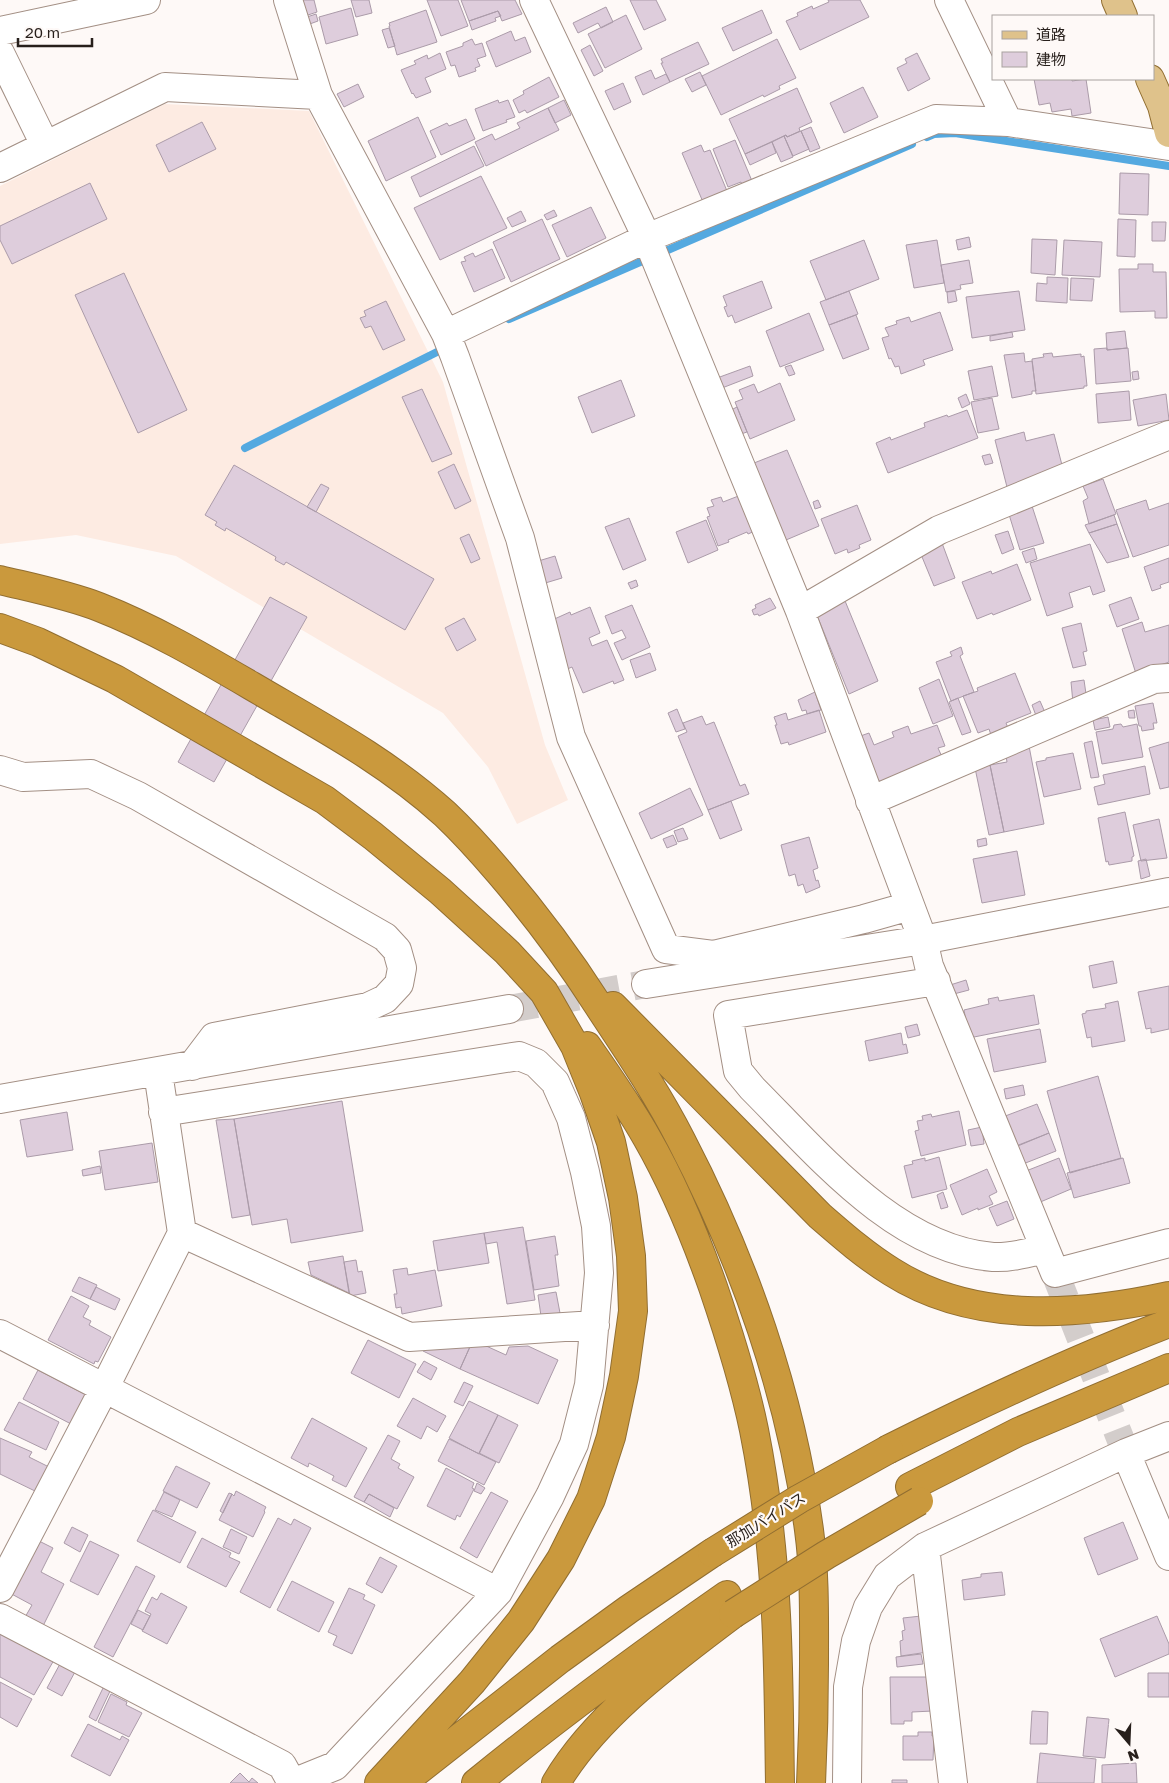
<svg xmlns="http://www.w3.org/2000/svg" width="1169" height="1783" font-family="'Golos Text','Noto Sans JP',sans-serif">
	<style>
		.built { fill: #fdebe2 }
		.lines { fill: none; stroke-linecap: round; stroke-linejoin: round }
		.stream { stroke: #54a9e0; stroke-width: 8 }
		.building { fill: #decddc; stroke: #ab9ba9 }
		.minor-tunnel { stroke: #d3cdcb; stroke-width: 28; stroke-dasharray: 28 14; stroke-linecap: butt }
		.minor-casing { stroke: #a38f84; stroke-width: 30 }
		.major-casing { stroke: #916e31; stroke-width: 30 }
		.highway-casing { stroke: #916e31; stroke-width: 30 }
		.minor { stroke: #fff; stroke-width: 28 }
		.major { stroke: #dfc28b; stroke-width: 28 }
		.highway { stroke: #ca993d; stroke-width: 28 }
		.highway-bridge-casing { stroke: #916e31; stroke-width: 30; stroke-linecap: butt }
		.highway-bridge { stroke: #ca993d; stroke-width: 28 }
		.labels { text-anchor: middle; stroke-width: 4.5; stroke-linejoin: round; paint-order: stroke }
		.street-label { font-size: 15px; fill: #271f1b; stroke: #fef9f7 }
	</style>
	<rect width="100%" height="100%" fill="#fef9f7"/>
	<path class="built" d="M165 104 309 111 443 382 545 745 568 800 517 824 488 767 443 713 176 556 76 535 0 544V186Z"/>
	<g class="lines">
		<path class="stream" d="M927 137 934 134 955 133 1169 166
			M509 319 912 144
			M245 448 447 347"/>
	</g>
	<path class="building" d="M297 0H314L317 12 302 17Z
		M351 0H369L372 13 356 17Z
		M427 0H458L468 26 441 36Z
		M461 0H515L522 14 502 21 498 11 469 21Z
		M630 0H656L666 20 644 30Z
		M828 0H860L869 17 800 50 786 21 798 16 797 13 812 6 813 9 829 2Z
		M606 7 613 22 601 28 598 23 578 33 573 23Z
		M351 8 358 35 326 44 319 17Z
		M426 10 437 42 397 55 389 26H390L389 23Z
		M762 10 772 33 733 51 722 28Z
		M498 11 501 16 495 18 496 21 472 30 469 21Z
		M316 14 318 21 307 25 304 18Z
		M626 15 642 49 605 68 588 34Z
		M389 28 395 46 388 48 382 30Z
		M511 31 515 41 525 37 531 52 496 67 486 42Z
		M472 39 475 45 482 43 486 56 477 59 480 66 475 68 476 71 459 77 455 65 451 66 446 52 463 46V43Z
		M777 39 796 78 779 86 780 89 764 97 763 95 721 115 702 76Z
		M698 42 709 64 670 82 661 63H663L661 59Z
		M590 45 603 71 594 76 581 50Z
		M440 53 446 69 425 78 431 92 416 98 413 93 412 94 401 70 416 64 414 61 427 55 428 59Z
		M917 53 930 79 908 91 897 68 907 63 905 59Z
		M651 70 655 79 666 74 670 82 643 95 635 77Z
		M700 72 706 85 692 92 685 79Z
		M549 77 559 97 527 113 525 110 519 113 513 100 524 94 523 91Z
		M1034 79H1072V81L1086 79 1091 113 1072 116 1071 109 1052 112 1050 103 1039 105Z
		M623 83 631 102 614 110 605 91Z
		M358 84 364 97 344 107 337 94Z
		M863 87 878 117 844 133 830 103Z
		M797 88 812 122 799 128 800 131 787 137 786 135 745 154 729 119Z
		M498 100 499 103 508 100 515 117 506 120 507 122 483 131 475 109Z
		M564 100 571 115 555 123 548 108Z
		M548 108 559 130 486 166 475 142 492 134 495 140 520 128 517 123Z
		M418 117 436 157 386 181 368 141Z
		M466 119 475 139 441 155 430 131 447 123 449 126Z
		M202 122 216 149 169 172 156 145Z
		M811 127 820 148 810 152 801 131Z
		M801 131 809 149 793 156 784 136 786 135 787 137Z
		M784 136 793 157 781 162 772 142Z
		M735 140 752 181 742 185 741 182 728 187 713 149Z
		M772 142 776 153 750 165 745 154Z
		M701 145 704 152 710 150 727 191 703 202 682 153Z
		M474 146 484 166 420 197 411 177Z
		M1120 173 1149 174 1148 215 1119 214Z
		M481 176 507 228 440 260 414 208Z
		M90 183 107 219 12 264 0 240V226Z
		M591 207 606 238 567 257 552 225Z
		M554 210 557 216 547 220 544 215Z
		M521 211 526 221 512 227 507 218Z
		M542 219 560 259 511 282 493 242Z
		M1118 219 1136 220 1135 257 1117 256Z
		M1152 222H1166L1165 241H1152Z
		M969 237 971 247 958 250 956 240Z
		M1032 239 1057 240 1055 275 1031 273Z
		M864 240 879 279 826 300 810 261Z
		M937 240 944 283 914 288 906 245Z
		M1064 240 1102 242 1100 277 1062 275Z
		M492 249 505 278 474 292 461 262 466 261 464 257 473 253 475 257Z
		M969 260 973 283 960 285 961 289 946 292 941 265Z
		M1138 264H1153V272H1166L1167 318H1155V311L1120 312 1119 269H1138Z
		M124 273 187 410 138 433 75 295Z
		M1047 277 1068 278 1067 303 1036 301 1037 283 1047 284Z
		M1071 278 1094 279 1092 301 1070 300Z
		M762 281 772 308 735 323 732 315 728 317 724 307 727 306 723 296Z
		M849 291 858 314 829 325 820 302Z
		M955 291 957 301 948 303 947 292Z
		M1019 291 1025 330 972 338 966 297Z
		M386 301 405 340 383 350 371 326 365 328 360 318 366 316 364 311Z
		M940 312 953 350 923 360 925 365 901 374 899 366 895 367 891 358 889 359 882 338 889 336 885 328 897 324 896 321 909 317 911 322Z
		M809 313 824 350 780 367 766 331Z
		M856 315 869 349 843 359 829 325Z
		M1125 331 1127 348 1107 350 1106 333Z
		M1012 332 1013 337 990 341V336Z
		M1107 348V350L1128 348 1131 381 1096 384 1094 349Z
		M1024 353 1025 362 1032 361 1036 391H1032V394L1012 398 1004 355Z
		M1052 353 1053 357 1081 354V357L1084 356 1087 386H1084V388L1036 394 1032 359 1044 357 1043 354Z
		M791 365 795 374 789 376 785 367Z
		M750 366 753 376 722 388 717 378Z
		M992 366 998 396 974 400 968 371Z
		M1138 371 1139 379 1133 380 1132 372Z
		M621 380 635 416 592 433 578 397Z
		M780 383 795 420 750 439 735 402 743 399 739 390 754 384 758 393Z
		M422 389 452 454 432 462 402 397Z
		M1129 391 1131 420 1098 423 1096 394Z
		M966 394 970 404 962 408 958 398Z
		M1166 394 1169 420 1138 426 1133 400Z
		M992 398 999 429 978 433 971 402Z
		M737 407 747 432 741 434 731 410Z
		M967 410 978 438 888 473 876 443 890 437 891 440 925 427 924 423 947 415 948 417Z
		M1024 432 1026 441 1054 434 1063 469 1007 487 995 440Z
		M787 450 819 526 786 540 754 463Z
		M990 454 993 463 985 465 982 456Z
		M454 464 471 501 455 509 438 472Z
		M234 465 434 579 405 630 286 562 284 565 275 560 276 557 226 528 225 531 215 525 217 522 205 515Z
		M1103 479 1116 514 1089 524 1083 501 1088 498 1083 486Z
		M321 484 329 488 316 512 307 507Z
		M741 495 755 531 748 534 747 532 728 540 729 542 718 546 707 517 710 516 707 508 714 506 711 500 721 497 723 502Z
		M818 500 821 507 815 509 813 502Z
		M1146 500 1149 510 1169 503V545L1133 557 1116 510Z
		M857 505 871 540 859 545 860 548 848 553 847 549 835 554 821 519Z
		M1032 506 1044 543 1020 550 1007 508Z
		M1114 515 1117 524 1089 533 1085 525Z
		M629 518 646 560 623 570 605 527Z
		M706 520 718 550 688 563 676 532Z
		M1117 524 1129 557 1107 563 1089 533Z
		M1008 531 1014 549 1002 554 995 535Z
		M469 534 480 559 471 563 460 538Z
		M942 543 955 578 934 586 920 552Z
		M1090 544 1105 591 1093 595 1090 586 1069 593 1073 607 1047 616 1030 563Z
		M1034 548 1037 559 1026 563 1022 552Z
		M555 556 562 578 542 584 535 562Z
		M1169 558V582L1160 585 1161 588 1152 591 1144 567Z
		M1017 564 1031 600 993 615 992 613 977 619 962 582 991 571 992 574Z
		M636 580 638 586 631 589 628 583Z
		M843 596 878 681 849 694 814 608Z
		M270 597 307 617 214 782 178 762Z
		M1131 597 1139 619 1117 627 1109 605Z
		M770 598 776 608 759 616 758 614 754 615 752 610 756 608 755 605Z
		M632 605 650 647 622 660 614 643 626 638 622 630 612 634 605 616Z
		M590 607 600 633 589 638 592 646 607 640 624 680 614 684 613 681 583 693 572 667 565 670 550 621 570 612 571 615Z
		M464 618 476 640 457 651 445 628Z
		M1142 622 1145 632 1169 625V662L1155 667 1137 677 1122 629Z
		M1081 623 1087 651 1083 652 1086 665 1073 668 1062 628Z
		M961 647 963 654 960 656 974 692 951 701 936 662 952 656 950 652Z
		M650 653 656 670 636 678 630 660Z
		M1015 673 1031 713 1006 723 1008 728 991 735 989 729 978 733 963 696 978 691 977 688Z
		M939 679 953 716 933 724 919 688Z
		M1084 680 1087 701 1073 703 1071 682Z
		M815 692 821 710 807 714 806 710 802 711 798 700Z
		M958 698 971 732 962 735 949 702Z
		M1040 701 1047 717 1038 721 1032 705Z
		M1153 703 1157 723H1153L1154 729 1142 731 1141 726H1139L1135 706Z
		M677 709 685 729 676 732 668 713Z
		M819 710 826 732 789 745 788 742 781 744 775 725H777L774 717 786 713 788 720Z
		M1134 710 1135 718H1129L1128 711Z
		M702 716 706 725 714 722 740 786 745 784 749 794 708 810 678 736 687 732 683 723Z
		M1108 717 1110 727 1095 730 1093 720Z
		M1121 724 1123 727 1137 724 1143 757 1102 764 1096 732 1113 729 1114 725Z
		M937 725 945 746 938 748 943 759 903 778 901 772 898 774 900 779 868 788 849 740 869 733 874 745 894 737 892 732 908 726 911 734Z
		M1092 741 1099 777 1091 778 1084 743Z
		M1169 742V787L1160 789 1149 748Z
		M1029 746 1044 824 1004 832 990 765 1007 762 1006 756Z
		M1073 753 1081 789 1044 797 1036 762 1046 760V758Z
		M990 765 1004 832 989 835 975 768Z
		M1145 766 1150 794 1098 805 1094 787 1105 784 1103 775Z
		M690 788 703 815 651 839 639 813Z
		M731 801 742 830 720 839 708 810Z
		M1125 812 1134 856 1132 857V861L1109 865 1108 861 1106 862 1098 818Z
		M1159 819 1167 858 1141 861 1133 825Z
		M683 828 688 839 678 842 674 831Z
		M673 835 677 844 667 848 663 839Z
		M809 837 818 868 813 870 816 881 818 880 820 887 806 893 803 884 798 886 795 874 789 876 781 845Z
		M986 838 987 845 978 847 977 840Z
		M1017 851 1025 895 982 903 973 859Z
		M1146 859 1150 876 1141 879 1138 861Z
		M1113 961 1117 983 1093 988 1089 966Z
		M966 980 969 990 950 995 947 986Z
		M1169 986V1029L1151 1033V1028L1146 1029 1138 992Z
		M1034 995 1039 1024 969 1038 964 1010 989 1004 988 999 998 997 999 1001Z
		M1118 1001 1125 1041 1092 1047 1091 1037 1087 1038 1082 1014 1086 1013V1011L1106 1008 1105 1004Z
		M917 1024 920 1035 908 1038 905 1027Z
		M1040 1029 1046 1062 994 1072 987 1039Z
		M901 1033 903 1045 906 1044 908 1053 869 1061 865 1041Z
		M1098 1076 1121 1158 1070 1173 1047 1091Z
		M1023 1085 1025 1095 1006 1099 1004 1089Z
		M342 1101 363 1231 291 1243 287 1219 252 1225 234 1119Z
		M1037 1104 1049 1133 1013 1148 1000 1118Z
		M959 1111 966 1145 921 1156 915 1131 919 1130 917 1121 923 1120 922 1116 931 1114 932 1117Z
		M67 1112 73 1150 27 1157 20 1120Z
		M234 1119 250 1215 232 1218 216 1120Z
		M982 1127 984 1144 971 1146 968 1130Z
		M1049 1133 1056 1151 1023 1164 1016 1146Z
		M152 1143 158 1182 105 1190 99 1151Z
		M939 1157 947 1189 912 1198 904 1166 913 1164 912 1161 925 1158V1161Z
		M1059 1158 1071 1189 1038 1203 1026 1171Z
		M1123 1158 1130 1183 1074 1198 1067 1173Z
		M100 1166 101 1173 83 1176 82 1170Z
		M987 1169 997 1192 989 1196 993 1204 978 1210V1208L962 1215 950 1185Z
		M943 1192 948 1207 941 1209 937 1195Z
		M1007 1201 1014 1219 997 1226 989 1208Z
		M523 1227 535 1300 507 1304 497 1242 486 1244 484 1233Z
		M484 1233 489 1263 438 1271 433 1241Z
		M555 1236 558 1255H555L559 1286 534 1290 526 1241Z
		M343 1256 349 1293 311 1275 308 1262Z
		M356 1260 358 1272 362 1271 366 1293 350 1296 344 1262Z
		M407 1268 408 1275 435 1270 442 1306 402 1314 401 1307 396 1308 394 1294H397L393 1270Z
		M79 1277 97 1285 90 1299 72 1291Z
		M96 1287 120 1299 115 1310 90 1299Z
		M556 1292 560 1313 541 1316 538 1295Z
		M71 1296 89 1306 83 1317 91 1321 89 1325 111 1337 98 1362 95 1361 94 1364 48 1340Z
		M368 1340 416 1364 399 1398 351 1373Z
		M473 1340 460 1369 423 1351 426 1345Z
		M473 1340 506 1355 509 1347 528 1346 558 1360 538 1404 460 1369Z
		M424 1361 437 1368 431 1380 417 1372Z
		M38 1370 88 1396 73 1425 23 1399Z
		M464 1382 473 1386 463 1406 454 1402Z
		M413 1398 446 1416 437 1432 427 1426 421 1439 397 1426Z
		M469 1401 498 1415 479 1454 449 1438Z
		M19 1402 59 1422 46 1450 4 1430Z
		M498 1415 518 1425 499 1463 479 1453Z
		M312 1418 367 1448 346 1487 332 1480 334 1476 309 1463 308 1467 291 1458Z
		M388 1435 400 1441 391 1459 400 1464 398 1468 414 1477 397 1509 369 1494 364 1502 354 1497Z
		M0 1438 32 1452 29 1457 49 1467 37 1492 0 1474Z
		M449 1439 496 1462 484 1485 438 1461Z
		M176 1466 210 1483 197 1508 163 1491Z
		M446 1468 474 1483 472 1488 474 1489 460 1517 457 1515 455 1520 427 1506Z
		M477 1483 485 1488 481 1494 474 1491Z
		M236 1491 266 1507 264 1511 265 1512 253 1537 219 1520 232 1494 234 1496Z
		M164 1492 180 1500 172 1517 155 1510Z
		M491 1492 508 1501 477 1558 460 1548Z
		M229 1493 232 1494 223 1513 220 1511Z
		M369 1494 394 1508 390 1517 364 1502Z
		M153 1510 196 1532 180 1563 137 1541Z
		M278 1518 291 1525 294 1519 311 1528 270 1608 240 1592Z
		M1123 1522 1138 1559 1098 1575 1084 1538Z
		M72 1527 88 1535 80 1552 64 1543Z
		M231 1529 247 1537 239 1554 223 1547Z
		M33 1538 53 1548 41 1572 64 1584 42 1628 24 1619 32 1605 6 1591Z
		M202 1538 231 1553 229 1557 240 1562 226 1587 187 1567Z
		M90 1541 119 1555 98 1595 70 1581Z
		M380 1557 397 1566 382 1593 366 1584Z
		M136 1566 155 1576 113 1657 94 1647Z
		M1002 1572 1005 1595 964 1600 962 1580 981 1577V1574Z
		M292 1581 334 1602 319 1632 277 1610Z
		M349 1588 365 1595 363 1599 375 1605 352 1654 333 1645 337 1636 328 1632Z
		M161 1593 187 1607 167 1644 142 1631 151 1614 145 1611 152 1597 157 1600Z
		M138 1610 150 1616 143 1630 131 1624Z
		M921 1616 928 1652 901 1656 900 1641 903 1640 902 1631 905 1630 903 1618Z
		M1157 1616 1169 1644V1654L1115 1677 1100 1639Z
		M0 1630 54 1660 34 1695 0 1677Z
		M921 1654 923 1664 897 1667 896 1657Z
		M61 1662 76 1670 62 1696 47 1688Z
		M1148 1673H1169V1697H1148Z
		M890 1677H932L933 1711 912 1712V1721H904V1724H891Z
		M0 1682 32 1699 17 1727 0 1717Z
		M104 1686 111 1689 96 1721 89 1717Z
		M111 1694 127 1702 126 1705 142 1713 129 1737 98 1722Z
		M1032 1711 1048 1712 1047 1744H1030Z
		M1087 1717 1109 1719 1105 1758 1083 1756Z
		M88 1724 120 1740 122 1736 129 1740 110 1776 71 1756Z
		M918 1732H932V1736H934L933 1760H903V1736H918Z
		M1040 1753 1096 1759 1094 1783H1037Z
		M1136 1763 1137 1783H1102V1765Z
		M240 1773 249 1782 252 1778 258 1783H230Z
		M892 1780H907V1783H892Z"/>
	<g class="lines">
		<path class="minor-tunnel" d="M509 1009 646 984
			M1055 1273 1126 1453"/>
		<g class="minor-casing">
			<path id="minor" d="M288 0 318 95
				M534 0 647 238 800 611 914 916 923 940 929 966 1055 1273 1169 1243
				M949 0 1008 122
				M0 31 146 0
				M0 53 45 145
				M0 168 165 87 318 95 446 334 455 357 520 538 571 737 666 949 713 955 864 919 910 906
				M446 334 647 238 936 119 1008 122 1169 146
				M800 611 939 530 1169 435
				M0 770 23 777 91 774 138 796 385 937 397 950 402 968 399 984 385 999 368 1007 214 1037 192 1066
				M870 801 1154 679 1169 678
				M936 981 728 1015 738 1071 752 1088C817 1153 895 1249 993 1257 1010 1258 1028 1253 1045 1249
				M646 984 923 940 1169 892
				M0 1099 509 1009
				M163 1112 519 1056 536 1063 555 1082 571 1118 585 1172 596 1226 599 1273 589 1385 574 1444 550 1496 498 1592 335 1766 293 1783
				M182 1233 409 1337 595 1325
				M0 1334 498 1592
				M1126 1453 1169 1556
				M925 1547 953 1783
				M0 1588 105 1387 182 1233 158 1072
				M0 1618 282 1765 292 1783
				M847 1783 848 1687 856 1641 868 1607 887 1576 925 1547 1126 1453 1169 1436"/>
		</g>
		<g class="major-casing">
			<path id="major" d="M1116 0 1123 16
				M1150 79 1162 106 1169 133"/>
		</g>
		<g class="highway-casing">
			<path id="highway" d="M0 580C33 588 68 595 99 607 163 632 222 669 281 703 340 737 394 768 445 814 464 832 482 852 499 872 535 914 568 958 598 1005 627 1049 657 1093 681 1140 744 1261 791 1395 809 1530 815 1574 814 1619 814 1664 814 1704 813 1743 811 1783
				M0 628 38 642 115 679 325 800 373 836 440 891 507 952 544 992 575 1046 594 1093 611 1142 623 1198 631 1256 633 1311 624 1376 611 1437 591 1499 561 1559 521 1621 472 1682 379 1783
				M613 1006 820 1216C843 1236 866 1256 892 1272 974 1324 1078 1316 1169 1296
				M587 1046C608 1076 629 1106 647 1138 674 1185 695 1236 713 1287 729 1334 744 1381 754 1430 766 1490 773 1554 776 1615 779 1671 779 1727 780 1783
				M889 1449C981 1403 1073 1360 1169 1323
				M910 1487 1018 1432 1169 1368
				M402 1783 560 1659 629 1609 712 1553
				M476 1783C557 1717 641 1655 727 1595
				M556 1783C596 1715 671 1661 733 1614"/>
		</g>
		<use href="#minor" class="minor"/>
		<use href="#major" class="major"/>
		<use href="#highway" class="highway"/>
		<g class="highway-bridge-casing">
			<path id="highway-bridge" d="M712 1553 799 1499 889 1449
				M733 1614 826 1555 919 1501"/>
		</g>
		<use href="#highway-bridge" class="highway-bridge"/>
	</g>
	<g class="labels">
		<g class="street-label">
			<text transform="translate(766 1520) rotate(-32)" y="5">那加バイパス</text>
		</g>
	</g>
	<rect x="992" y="15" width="162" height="65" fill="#fef9f7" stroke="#a8a29f"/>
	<rect x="1002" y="31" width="25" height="8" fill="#dfc28b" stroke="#a8a29f"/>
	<text x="1036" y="40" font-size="15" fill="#271f1b">道路</text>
	<rect x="1002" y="52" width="25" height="15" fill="#decddc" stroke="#a8a29f"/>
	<text x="1036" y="65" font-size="15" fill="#271f1b">建物</text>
	<g transform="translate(1129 1743) rotate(161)" stroke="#fef9f7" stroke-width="4" paint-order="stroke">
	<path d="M0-4L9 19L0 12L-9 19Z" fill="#271f1b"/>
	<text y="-8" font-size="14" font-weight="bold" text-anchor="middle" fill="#271f1b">N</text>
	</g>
	<path d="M18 38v8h74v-8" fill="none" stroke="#271f1b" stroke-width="2.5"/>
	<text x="25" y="38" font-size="15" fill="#271f1b" stroke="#fef9f7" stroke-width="4" paint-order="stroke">20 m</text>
</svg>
